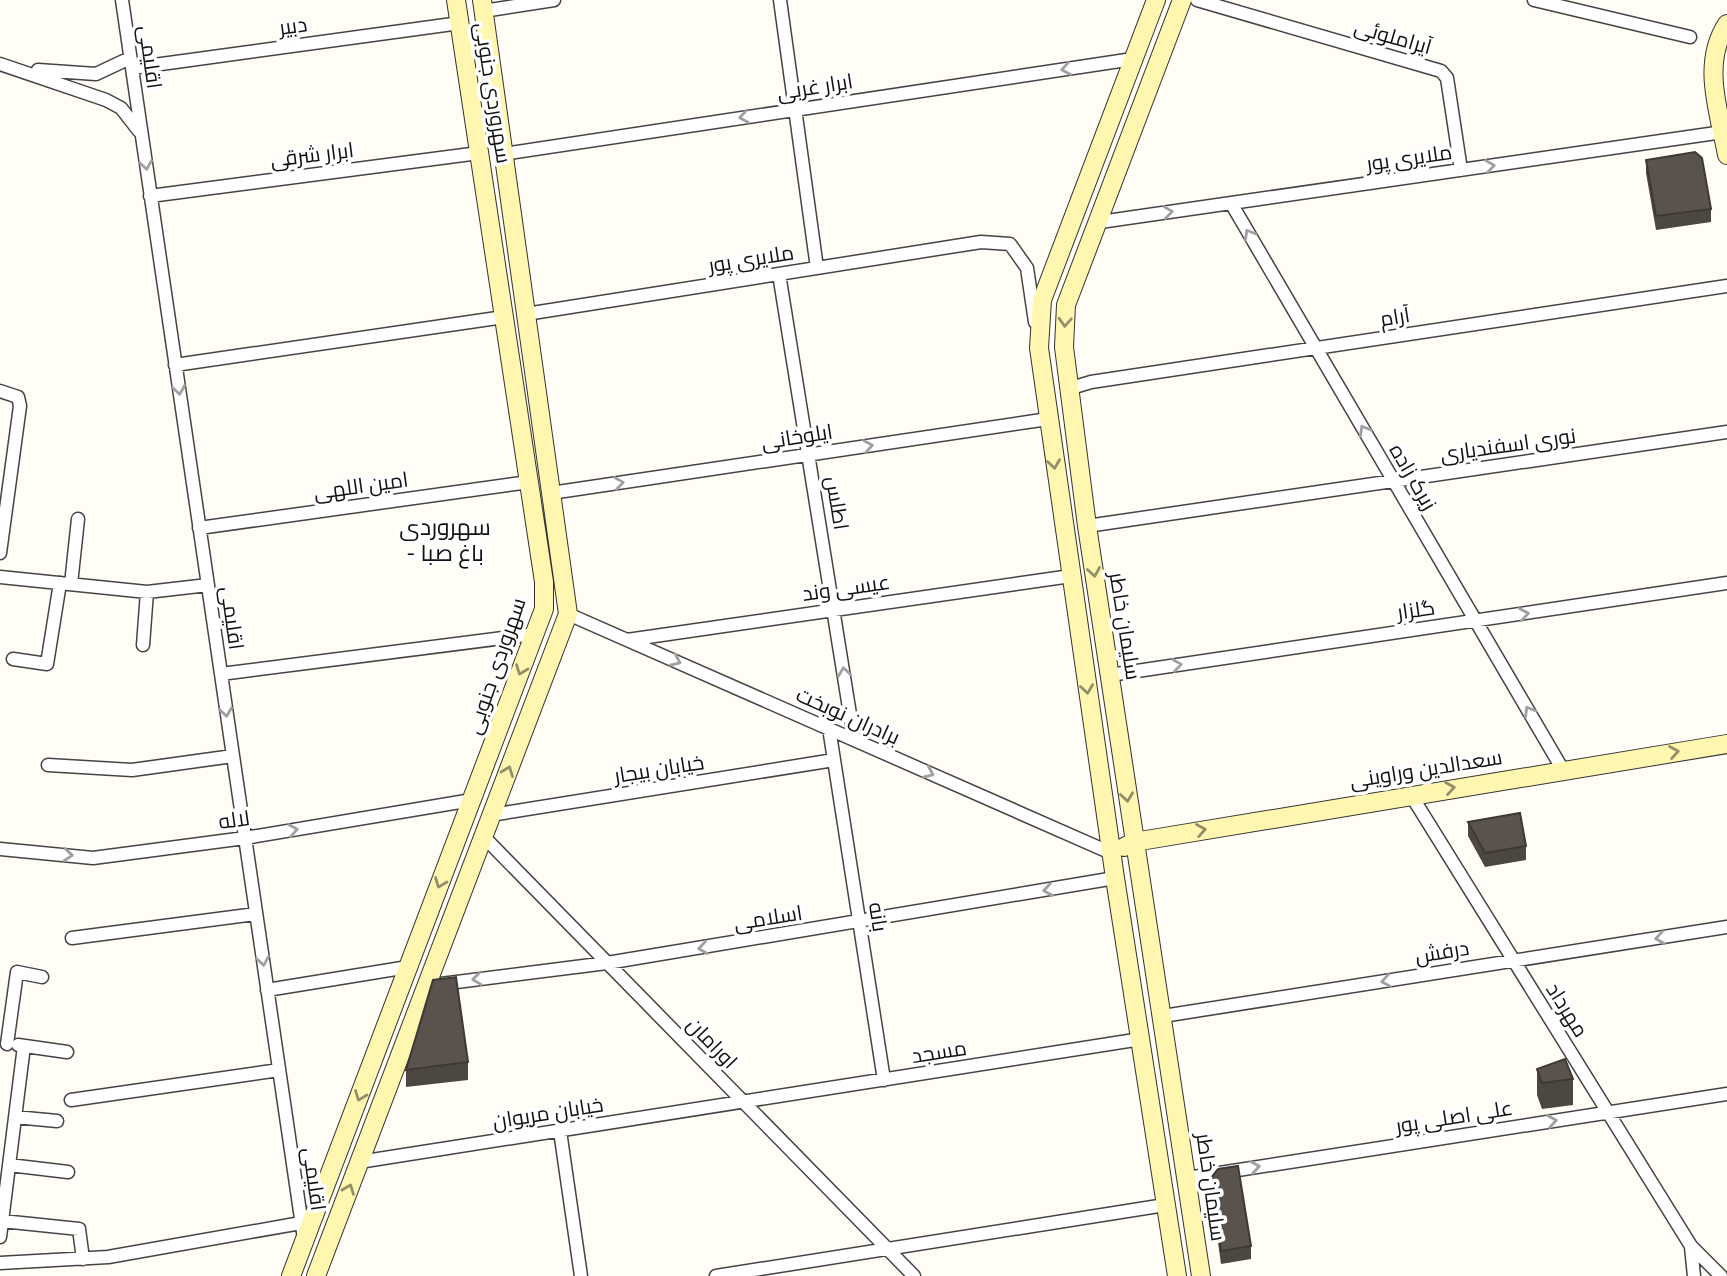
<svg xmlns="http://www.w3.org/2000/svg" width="1727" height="1276" font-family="'IBM Plex Serif',Cairo,serif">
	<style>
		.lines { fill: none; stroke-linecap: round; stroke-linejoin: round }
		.street-casing { stroke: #444; stroke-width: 15 }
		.secondary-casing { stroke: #333; stroke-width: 20 }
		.street { stroke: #fff; stroke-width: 12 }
		.secondary { stroke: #fff6b0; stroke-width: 18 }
		.wall { fill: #4d4742 }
		.building { fill: #5a524d; stroke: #3f3936; stroke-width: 2 }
		.oneway { stroke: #a0a0a0 }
		.oneway2 { stroke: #948f68 }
		.labels { text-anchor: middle; stroke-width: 7; stroke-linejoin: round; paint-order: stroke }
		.street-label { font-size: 21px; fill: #111; stroke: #fff }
		.neighbourhood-label { font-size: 23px; fill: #111; stroke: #fff }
	</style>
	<rect width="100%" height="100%" fill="#fffdf5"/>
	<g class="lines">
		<g class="street-casing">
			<path id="street" d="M122 0 304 1239
				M780 0 817 268
				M1197 0 1441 71 1447 78 1461 170
				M1534 0 1690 37
				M483 11 554 0
				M0 64 106 100 121 108 139 131
				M132 68 460 23
				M38 70 96 74 130 58
				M503 154 1133 59
				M150 196 479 153
				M1231 203 1563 770
				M1100 222 1723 132
				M779 274 854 739
				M526 314 981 242 1010 244 1027 268 1035 322
				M175 365 504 317
				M1068 389 1091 382 1727 286
				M0 391 18 397 20 406 0 553
				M551 493 1048 419
				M1087 526 1727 432
				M199 528 529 482
				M0 577 147 592 208 585
				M71 584 78 519
				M568 614 1111 853
				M627 640 1071 576
				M143 645 147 592
				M13 659 47 664 60 583
				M221 674 534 634
				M1110 675 1727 583
				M829 728 884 1080
				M48 765 132 770 233 756
				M1411 795 1691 1246 1721 1276
				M491 815 834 760
				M483 836 914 1276
				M0 849 93 858 245 838 472 800
				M72 938 256 914
				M441 984 607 963 1115 878
				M267 990 408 967
				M1163 1016 1727 927
				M7 1044 17 972 42 977
				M18 1045 67 1052
				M71 1100 279 1070
				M15 1117 57 1121
				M560 1131 581 1276
				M359 1162 1141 1039
				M9 1165 68 1172
				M1187 1178 1727 1094
				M2 1221 79 1229 83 1259
				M0 1237 24 1046
				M1691 1247 1694 1276
				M0 1263 108 1257 301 1223
				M716 1276 1165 1205"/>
		</g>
		<g class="secondary-casing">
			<path id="secondary" d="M1156 0 1042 300 1039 348 1115 878 1177 1276
				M1182 0 1066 305 1064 347 1087 526 1201 1276
				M1727 24C1701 64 1719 111 1727 155
				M1124 847 1134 842 1727 744
				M291 1276 544 609V582L456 0
				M316 1276 568 614 482 0"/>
		</g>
		<use href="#street" class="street"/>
		<use href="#secondary" class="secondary"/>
	</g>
	<path class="wall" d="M1646 160 1711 209V222L1656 230 1646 173Z
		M1468 822 1526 846V860L1485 867 1468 836Z
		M468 1062V1080L406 1087V1070Z
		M1537 1069 1573 1079V1105L1542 1109 1537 1095Z
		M1211 1178 1251 1246V1259L1221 1264 1211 1192Z"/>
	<path class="building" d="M1695 152 1702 158 1711 209 1656 216 1646 160Z
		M1520 813 1526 846 1485 853 1468 822Z
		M456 977 468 1062 406 1070 433 980Z
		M1565 1059 1573 1079 1542 1083 1537 1069Z
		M1238 1166 1251 1246 1221 1251 1211 1178 1218 1169Z"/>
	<defs><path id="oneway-chevron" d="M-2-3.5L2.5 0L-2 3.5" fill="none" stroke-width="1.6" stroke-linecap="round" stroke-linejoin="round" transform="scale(1.75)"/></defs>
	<g class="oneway">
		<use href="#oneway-chevron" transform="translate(1066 69) rotate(171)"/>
		<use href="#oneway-chevron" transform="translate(744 117) rotate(171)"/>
		<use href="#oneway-chevron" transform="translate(146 165) rotate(82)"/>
		<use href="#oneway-chevron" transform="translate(1490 166) rotate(-8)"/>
		<use href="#oneway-chevron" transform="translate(1168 212) rotate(-8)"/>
		<use href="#oneway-chevron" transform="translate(1249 234) rotate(-120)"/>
		<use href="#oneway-chevron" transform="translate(179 390) rotate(82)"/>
		<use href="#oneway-chevron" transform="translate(1364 430) rotate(-120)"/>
		<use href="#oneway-chevron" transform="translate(868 446) rotate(-9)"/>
		<use href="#oneway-chevron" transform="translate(619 483) rotate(-8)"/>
		<use href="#oneway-chevron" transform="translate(1524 614) rotate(-9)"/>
		<use href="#oneway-chevron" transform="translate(676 661) rotate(24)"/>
		<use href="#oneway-chevron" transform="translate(1177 665) rotate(-8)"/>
		<use href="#oneway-chevron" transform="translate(844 672) rotate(-98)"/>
		<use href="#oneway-chevron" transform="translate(1529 711) rotate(-120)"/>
		<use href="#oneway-chevron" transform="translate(226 712) rotate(82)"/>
		<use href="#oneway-chevron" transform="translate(929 773) rotate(24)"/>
		<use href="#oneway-chevron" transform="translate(293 830) rotate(-10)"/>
		<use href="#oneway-chevron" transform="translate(68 855) rotate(5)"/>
		<use href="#oneway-chevron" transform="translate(1048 890) rotate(170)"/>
		<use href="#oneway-chevron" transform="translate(1660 938) rotate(171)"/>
		<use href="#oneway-chevron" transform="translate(703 948) rotate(171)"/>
		<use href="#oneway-chevron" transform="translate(263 961) rotate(81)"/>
		<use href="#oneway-chevron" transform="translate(477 979) rotate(173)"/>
		<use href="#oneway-chevron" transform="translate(1386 981) rotate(171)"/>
		<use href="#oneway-chevron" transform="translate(1552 1121) rotate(-9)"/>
		<use href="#oneway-chevron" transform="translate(1255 1167) rotate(-9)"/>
	</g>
	<g class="oneway2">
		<use href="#oneway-chevron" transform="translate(1065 322) rotate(93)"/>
		<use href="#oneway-chevron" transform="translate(1054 464) rotate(82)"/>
		<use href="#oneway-chevron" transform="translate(1094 572) rotate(81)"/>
		<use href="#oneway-chevron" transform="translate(521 670) rotate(111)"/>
		<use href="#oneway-chevron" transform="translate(1087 689) rotate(82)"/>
		<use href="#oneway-chevron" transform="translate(1674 752) rotate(-9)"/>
		<use href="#oneway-chevron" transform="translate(508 771) rotate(-69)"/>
		<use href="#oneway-chevron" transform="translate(1450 788) rotate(-9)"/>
		<use href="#oneway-chevron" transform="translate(1127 797) rotate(82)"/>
		<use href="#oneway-chevron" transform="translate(1201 830) rotate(-10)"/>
		<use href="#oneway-chevron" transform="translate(440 883) rotate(111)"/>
		<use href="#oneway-chevron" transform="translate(360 1096) rotate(111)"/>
		<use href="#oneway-chevron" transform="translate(349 1189) rotate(-69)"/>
	</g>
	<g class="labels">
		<g class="street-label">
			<text transform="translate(293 26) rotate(-8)" y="7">دبیر</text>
			<text transform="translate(1393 37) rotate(16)" y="7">آیراملوئی</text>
			<text transform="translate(150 57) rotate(82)" y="7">اقلیمی</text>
			<text transform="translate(815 87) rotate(-9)" y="7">ابرار غربی</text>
			<text transform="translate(493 93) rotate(81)" y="7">سهروردی جنوبی</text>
			<text transform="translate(312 155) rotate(-7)" y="7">ابرار شرقی</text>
			<text transform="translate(1409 158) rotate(-8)" y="7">ملایری پور</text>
			<text transform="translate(751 259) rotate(-9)" y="7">ملایری پور</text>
			<text transform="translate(1395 317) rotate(-9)" y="7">آرام</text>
			<text transform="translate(797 437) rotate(-9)" y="7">ایلوخانی</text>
			<text transform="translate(1508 445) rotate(-8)" y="7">نوری اسفندیاری</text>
			<text transform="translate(1413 477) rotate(60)" y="7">زیرک زاده</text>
			<text transform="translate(361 486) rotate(-8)" y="7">امین اللهی</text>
			<text transform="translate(837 503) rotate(81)" y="7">اطلس</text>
			<text transform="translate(846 588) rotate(-8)" y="7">عیسی وند</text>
			<text transform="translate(1416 610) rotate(-8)" y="7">گلزار</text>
			<text transform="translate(232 618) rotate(82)" y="7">اقلیمی</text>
			<text transform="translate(1125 626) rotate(81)" y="7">سلیمان خاطر</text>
			<text transform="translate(496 666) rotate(-71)" y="7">سهروردی جنوبی</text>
			<text transform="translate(848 716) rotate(24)" y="7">برادران نوبخت</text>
			<text transform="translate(659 769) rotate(-9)" y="7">خیابان بیجار</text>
			<text transform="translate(1426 769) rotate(-9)" y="7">سعدالدین وراوینی</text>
			<text transform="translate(234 820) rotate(-8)" y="7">لاله</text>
			<text transform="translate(878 917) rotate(81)" y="7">بانه</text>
			<text transform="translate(768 918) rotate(-9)" y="7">اسلامی</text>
			<text transform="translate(1442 952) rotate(-9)" y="7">درفش</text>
			<text transform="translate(1567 1010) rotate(58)" y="7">مهرداد</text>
			<text transform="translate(712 1043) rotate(46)" y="7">اورامان</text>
			<text transform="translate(939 1052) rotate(-9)" y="7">مسجد</text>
			<text transform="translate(548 1113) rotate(-9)" y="7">خیابان مریوان</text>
			<text transform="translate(1454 1117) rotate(-9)" y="7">علی اصلی پور</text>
			<text transform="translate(314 1179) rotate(82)" y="7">اقلیمی</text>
			<text transform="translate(1211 1187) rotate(82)" y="7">سلیمان خاطر</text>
		</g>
		<g class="neighbourhood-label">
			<text x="445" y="535">سهروردی<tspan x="445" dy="26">- باغ صبا</tspan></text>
		</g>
	</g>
</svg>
